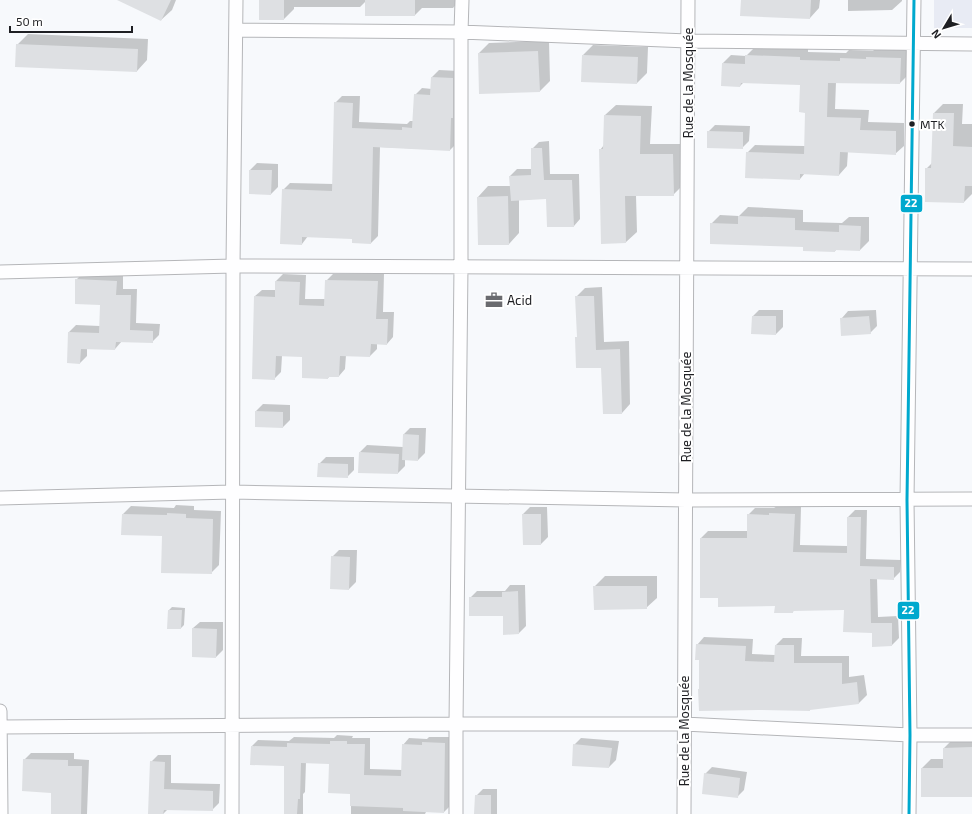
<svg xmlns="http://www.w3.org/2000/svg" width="972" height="814" font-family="'Exo 2',sans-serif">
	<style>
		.built { fill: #e8ebf4 }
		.shadow { fill: #0003 }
		.building { fill: #dee0e3 }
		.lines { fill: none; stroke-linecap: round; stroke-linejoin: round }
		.minor-casing { stroke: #b5b6b9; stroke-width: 15 }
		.minor { stroke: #fefeff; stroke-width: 13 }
		.bus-1-casing { stroke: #fff; stroke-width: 6 }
		.bus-1 { stroke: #00a9ce; stroke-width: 3 }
		.bus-dot { fill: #1e1f23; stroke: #fff; stroke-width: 1.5 }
		.labels { text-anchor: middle; stroke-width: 4; stroke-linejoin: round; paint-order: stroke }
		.bus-label { font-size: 12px; fill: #1e1f23; stroke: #fff; text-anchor: start }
		.street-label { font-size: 13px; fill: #1e1f23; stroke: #fff }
		.poi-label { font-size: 13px; fill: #1e1f23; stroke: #fff; text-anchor: start }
		.line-badge { stroke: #fff; stroke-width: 1.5 }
		.badge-label { font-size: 11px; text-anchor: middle; font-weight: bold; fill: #fff }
	</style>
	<rect width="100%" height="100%" fill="#f7f9fc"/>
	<path class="built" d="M934 0H972V28H934Z"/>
	<path class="shadow" d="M140 0H176L172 10 161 20Z
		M260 0H460L453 8H422L415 15 366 1 360 7H294V9L284 19Z
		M742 0H820L819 8 810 18Z
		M848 0H902V1L892 10 848 11Z
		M28 34 148 39 147 60 137 71 17 45Z
		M549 41 550 81 540 91 479 53 489 43Z
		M593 45 648 47 647 73 637 83 583 55Z
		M755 47 808 49V52L846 53 849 50 873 51 875 49 908 50V75L900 83 836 82 835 109 869 110 868 122 904 123V146L895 154 848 151 847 166 839 175 805 173 800 179 747 153 755 145 805 146 806 112 801 84 744 82 740 86 723 63 731 55 746 56Z
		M439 70 459 71 457 143 450 150 380 147 378 236 371 243 353 238 308 236 302 244 283 190 290 183 334 184 335 103 342 96H360L359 122 407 124 410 121H413L415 95 422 88 432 89V77Z
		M943 104H963L962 124H972V194L964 202 926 169 932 163 934 113Z
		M616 105 652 106 650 144H683L684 184 673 195H636L637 232 626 242 602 243 600 150 604 145 605 115Z
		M715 125 750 126 749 141 742 148 708 132Z
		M549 141 550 174H579L580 219 574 226 547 198 519 200V233L509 244 478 197 488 186H511L510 176 517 169H532V149L539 142Z
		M257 163 278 164V187L271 194 250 170Z
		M748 207 803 210V222L842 223 849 217H869V241L860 250 837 249 835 251 804 246 711 224 720 215 739 216Z
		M83 273 123 274V289H137L136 323 160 324 159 335 152 342 122 341 115 349 87 348V356L80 363 69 332 76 325 100 326 101 304 76 280Z
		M283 274 306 275 305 299H326V281L333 274H384L383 312H394L393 337 387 344 377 343V349L370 356 346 355 345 369 339 376H330L328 378 303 356H282L281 372 274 379 255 296 262 290H276V281Z
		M602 287 604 342 629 341 630 404 622 413 602 367 578 336 576 297 585 288Z
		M759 310H783V327L776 334 753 316Z
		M876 310 877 326 870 333 842 318 848 311Z
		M263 404 290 405V420L283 427 256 411Z
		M410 428H426L425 453 418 460H405V466L398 473 360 452 367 445 403 447 404 434Z
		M326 457H354V470L347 477 319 464Z
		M176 505 194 506V510L221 511 219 565 211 573 163 535 123 514 131 506 174 508Z
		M777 506 801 507 800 545 848 546V517L855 510H867L866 559 901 560 900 572 893 579 877 578 878 617 898 616 899 638 892 645 845 609 794 610 793 612 776 605 719 597 701 538 708 531H748V515L755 508H774Z
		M530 507H547L548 537 541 544 523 514Z
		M339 550H357L356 582 349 589 331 588 332 557Z
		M605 576H657V598L646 608 594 587Z
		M510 585H525L526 626 519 633 504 615 470 598 477 591H505Z
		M172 607 185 608 184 625 181 628 169 610Z
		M200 622H223V650L216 657 193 628Z
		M704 637 753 639 752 654 775 655 776 645 783 638H802L801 656H849V677L864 675 867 695 859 703 700 688V659L697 645Z
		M337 735 353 736 352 738H370V769L403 770V745L409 738 427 739 429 737H451L450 806 444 812H426L425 814H351V793L330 763 306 762 305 792 303 794V814H285V765L252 746 258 740 289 741 294 737 334 738Z
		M581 738 619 741 616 760 609 767 574 745Z
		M953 739H972V796L922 768 931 759H944V748Z
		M31 753H74V759L89 760 87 814H52V792L24 760Z
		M158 755H171V783L220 784 219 803 212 810 168 809 163 814H149L151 762Z
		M712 767 747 772 744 790 737 797 705 774Z
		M483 789H497V814H475L476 796Z"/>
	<path class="building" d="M117 0H171L161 21Z
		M259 0H284V20H259Z
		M365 0H415V16H365Z
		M741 0H811L810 19 740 16Z
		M16 44 138 49 137 72 15 67Z
		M538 51 540 92 479 94 478 53Z
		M582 55 638 57 637 84 581 82Z
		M745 55 800 57V60L840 61V58L866 59V57L901 58 900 84 828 83 827 117 861 118 860 130 896 131V155L840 152 839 176 800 174V180L745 178 746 152 804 154 805 113 799 112 800 85 741 83 740 87 721 86 722 63 745 64Z
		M431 77 453 78V118H451L450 151 373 147 371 244 352 243V239L302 237V245L280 244 282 189 332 191 334 102 353 103 352 128 402 130V127L412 128 414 94 430 95Z
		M933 113H954L953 146 972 147V186H965L964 203 925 202V168H931Z
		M604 115 641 116 640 154H673L674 196H625L626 243 601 244 599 149H603Z
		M707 131 743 132V149L707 148Z
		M531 148H542L544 180H572L574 227H547L546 199 511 201 509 176 531 175Z
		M249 170H272L271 195 249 194Z
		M508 196 509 245H478L477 197Z
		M738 216 795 218V230L839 232V225L861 226 860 251 835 250V252L803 251V247L710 244V223L738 224Z
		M75 279 117 281 116 295H131L130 330 153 331V343L116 342 115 350 81 349 80 364 67 363 68 332 99 333 100 305 75 304Z
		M325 280 378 281 376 319H388L387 345 371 344 370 357 340 356 339 377H328V379L302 378V357L276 356 275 380 252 379 254 296 275 297V281L300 282 299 305 324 306Z
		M575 296H594L596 350 620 349 622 414H603L601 368H576L575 337H577Z
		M752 316H776V335L751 334Z
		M869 316 871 334 841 336 840 318Z
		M255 411 283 412V428L255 427Z
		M403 434 419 435 418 461 402 460Z
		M359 452 399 454 398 474 358 473Z
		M318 463 348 464V478L317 477Z
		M167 513 186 514V518L213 519 212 574 161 573 162 536 121 535 122 514 167 515Z
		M769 513 795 514 793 552 847 553V517H861L860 566 894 567V580L870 579 871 623H892V646L872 647V633L843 632 844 610 793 611V613H774L775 606 718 607V598H700V538H747V514L769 515Z
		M522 514H541V545H523Z
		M331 556 350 557 349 590 330 589Z
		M593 586H647V609L594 610Z
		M518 591 519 634 503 635V616H469V597H502V592Z
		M168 610H182L181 629H167Z
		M192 628 217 629 216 658 192 657Z
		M696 644 746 646 745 661 774 662 775 645H794V663H842V684L857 682 859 704 810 710V711L759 710 699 711 698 689H699V660H695Z
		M330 741H347V744H365L364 775 401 776 402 744 422 745V742L445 743 444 813 403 811V808L350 806V794L328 793 329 764 301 763 300 799H298L297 814H284V766L250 765 251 746 287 747V743L330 744Z
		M573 744 612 748 609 768 572 766Z
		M972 747V797H921V768H943V748Z
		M23 759 68 760V766H82L81 814H51V793L22 791Z
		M150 761 165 762 164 789 213 791V811L164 810 163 814H148Z
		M704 773 740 778 738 798 702 794Z
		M475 795H491V814H474Z"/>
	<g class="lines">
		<g class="minor-casing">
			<path id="minor" d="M236 30 461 32 688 41 972 44
				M0 272 233 266 972 269
				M0 498 232 492 686 500 972 499
				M0 711 1 814
				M0 727 456 724H684L910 735H972
				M232 814 233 266 236 0
				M456 814V724L461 266V32L462 0
				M684 814 688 0
				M909 814 910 735 907 500 914 0"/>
		</g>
		<use href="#minor" class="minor"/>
		<g class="bus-1-casing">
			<path id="bus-1" d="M909 814 910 735 907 500 914 0"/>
		</g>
		<use href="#bus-1" class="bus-1"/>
	</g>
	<defs>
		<g id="office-bare" transform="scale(1.38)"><path d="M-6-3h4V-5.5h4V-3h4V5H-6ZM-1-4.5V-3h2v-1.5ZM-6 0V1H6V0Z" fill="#6a6b6f" stroke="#fff" stroke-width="2.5" paint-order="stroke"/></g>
	</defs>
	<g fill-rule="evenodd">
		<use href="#office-bare" x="494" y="300"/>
	</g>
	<circle class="bus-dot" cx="912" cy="124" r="3.5"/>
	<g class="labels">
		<g class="bus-label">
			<text x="920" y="129">MTK</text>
		</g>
		<g class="street-label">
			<text transform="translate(688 83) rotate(-90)" y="5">Rue de la Mosquée</text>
			<text transform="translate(686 407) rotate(-90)" y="5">Rue de la Mosquée</text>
			<text transform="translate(684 731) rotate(-90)" y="5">Rue de la Mosquée</text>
		</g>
		<g class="poi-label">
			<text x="507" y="305">Acid</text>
		</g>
	</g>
	<g class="line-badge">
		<rect x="900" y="194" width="23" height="19" rx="4" fill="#00a9ce"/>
		<rect x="897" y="601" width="23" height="19" rx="4" fill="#00a9ce"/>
	</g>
	<g class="badge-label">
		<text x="911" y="207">22</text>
		<text x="908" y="614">22</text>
	</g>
	<g transform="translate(944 28) rotate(232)" stroke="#ffffff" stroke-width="3" paint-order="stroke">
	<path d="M0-3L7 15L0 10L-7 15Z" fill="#1e1f23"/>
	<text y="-6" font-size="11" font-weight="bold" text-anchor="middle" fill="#1e1f23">N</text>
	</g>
	<path d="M10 26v6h122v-6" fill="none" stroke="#1e1f23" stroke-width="2"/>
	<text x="16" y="26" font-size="12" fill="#1e1f23" stroke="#ffffff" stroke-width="3" paint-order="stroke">50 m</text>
</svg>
